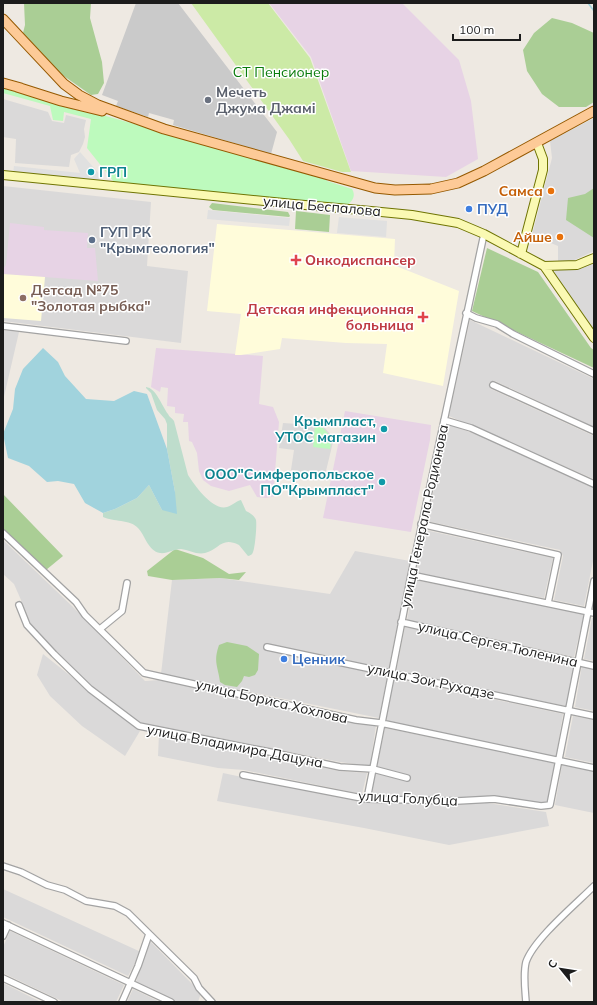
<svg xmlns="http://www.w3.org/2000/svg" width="597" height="1005" font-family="Mulish,sans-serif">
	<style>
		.residential { fill: #dad9d9 }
		.industrial { fill: #e7d3e5 }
		.education { fill: #fffcda }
		.religious { fill: #cacaca }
		.grass { fill: #cceaa6 }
		.forest { fill: #aace95 }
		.wetland { fill: #beddcc }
		.park { fill: #bdfabd }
		.parking { fill: #e0e0e0 }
		.water { fill: #a1d3dd }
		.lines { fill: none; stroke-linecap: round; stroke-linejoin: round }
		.stream { stroke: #a1d3dd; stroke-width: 1.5 }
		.street-casing { stroke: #a3a3a3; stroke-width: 8 }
		.secondary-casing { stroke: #6f7403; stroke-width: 10 }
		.primary-casing { stroke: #955900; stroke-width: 11 }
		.street { stroke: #fff; stroke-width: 5.5 }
		.secondary { stroke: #faf9b3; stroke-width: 8 }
		.primary { stroke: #fdca97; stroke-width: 9 }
		.worship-dot { fill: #6b7280; stroke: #fff; stroke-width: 1.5 }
		.culture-dot { fill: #0f9aa8; stroke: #fff; stroke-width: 1.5 }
		.food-dot { fill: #e8710a; stroke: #fff; stroke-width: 1.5 }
		.shop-dot { fill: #3f7fe0; stroke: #fff; stroke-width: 1.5 }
		.service-dot { fill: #5c6f8a; stroke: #fff; stroke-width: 1.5 }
		.health-dot { fill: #e0444e; stroke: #fff; stroke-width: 1.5 }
		.education-dot { fill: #8d6e63; stroke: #fff; stroke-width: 1.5 }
		.labels { text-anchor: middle; stroke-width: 3; stroke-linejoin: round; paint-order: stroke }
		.park-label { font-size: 14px; fill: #097c0b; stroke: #fff }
		.worship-label { font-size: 14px; font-weight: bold; fill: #5b616d; stroke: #fff; text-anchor: start }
		.culture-label { font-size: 14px; font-weight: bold; fill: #0d838f; stroke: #fff; text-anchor: end }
		.food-label { font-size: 14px; font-weight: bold; fill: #c56008; stroke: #fff; text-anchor: end }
		.street-label { font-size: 14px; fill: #1c1c1c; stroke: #fff }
		.shop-label { font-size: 14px; font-weight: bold; fill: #366cbe; stroke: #fff; text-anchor: start }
		.service-label { font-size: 14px; font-weight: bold; fill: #4e5e75; stroke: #fff; text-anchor: start }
		.health-label { font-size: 14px; font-weight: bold; fill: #be3a42; stroke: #fff; text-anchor: start }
		.education-label { font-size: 14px; font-weight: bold; fill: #785e54; stroke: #fff; text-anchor: start }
	</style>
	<rect width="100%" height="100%" fill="#eee9e2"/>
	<path class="residential" d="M3 99 48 112 52 121 64 123 66 115 86 120 84 129 85 137 83 144 79 152 71 155 69 167 15 163 16 139 3 137Z
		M594 118V251L568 263 558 261V246L532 235 552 158 550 141Z
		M3 186 151 202 147 266 188 271 181 343 3 321Z
		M594 260V331L554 274 555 270 559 269H573Z
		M470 320 594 379V427L495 381 489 383 491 389 594 436V479L449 416Z
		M3 330 19 332 3 401Z
		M319 422 334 438 325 475 291 470 294 450 279 448 283 423 312 425Z
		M448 424 480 436 594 487V556L584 606 554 600 563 556 560 550 427 521Z
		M425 530 553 558 544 598 416 573Z
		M3 540 72 606 145 681 159 680 355 723 376 725 370 766 340 762 137 722 92 687 48 646 29 623 21 600 14 584 3 574Z
		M355 551 410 561 379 718 161 674 172 580 220 578 330 594Z
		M415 580 584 614 574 657 407 620Z
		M592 618H594V661L584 659Z
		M405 627 575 664 566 706 396 672Z
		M43 654 140 731 125 756 82 726 50 696 37 675Z
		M582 665 594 668V711L575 707Z
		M393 678 563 714 556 757 386 721Z
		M573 716 594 720V763L565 757Z
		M385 728 557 763 549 801 543 803 495 796 457 798 371 795Z
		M159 734 339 771 367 773 362 794 244 770 218 768 158 756Z
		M562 765 594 771V813L555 805Z
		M223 773 367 803H458L481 802 546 812 549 826 449 845 364 828 217 801Z
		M3 889 141 952 128 976 3 917Z
		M10 931 124 985 116 1002H64L3 973V947Z
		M149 940 201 993 198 1002H176L136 982Z
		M3 983 41 1002H3Z
		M133 989 160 1002H127Z"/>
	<path class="industrial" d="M269 3H402L459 60 471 101 478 159 446 177 351 171 311 57Z
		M10 223 44 227V230L88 233 87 248H95L98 281 3 274V269L6 265Z
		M156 348 263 356 259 404 273 407 279 422 274 485 275 496 266 498 257 497 250 485 229 491 211 486 203 480 199 471 197 453 192 442 189 441 188 422H183L184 414 175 413V407L167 406 168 388 161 387 160 392 151 387Z
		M345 411 431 425 430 440 411 532 323 518Z"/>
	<path class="education" d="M217 224 395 239 394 264 396 266 459 291 443 386 383 373 387 344 346 343 282 338 280 349 241 355H235L241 314 207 311Z
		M3 274 45 277 41 321 3 318Z"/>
	<path class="religious" d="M136 3H178L277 132 271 154 173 125 174 120 149 113 148 117 116 106 118 101 102 95Z"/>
	<path class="grass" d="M191 3H268L310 58 351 172H342L303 161 289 139Z"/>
	<path class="forest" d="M24 3H91L90 18 102 62 104 83 98 94 91 95 61 74 23 33 25 25Z
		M552 18 572 23 594 33V102L586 107H559L542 94 527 71 523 50 534 33Z
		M594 188V238L566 220 568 198 585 194Z
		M212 203 288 212 290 216 289 217 213 210 209 207Z
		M296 211 330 215 329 232 295 229Z
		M487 248 538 272 591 348 594 350V368L472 311Z
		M3 494 63 556 46 570 3 530Z
		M175 549 203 558 229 574 246 572 239 580 220 578 172 580 148 576 147 571Z
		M227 642 247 646 259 654 258 670 255 675 249 677 244 676 242 681 237 687 225 685 220 682C218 666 213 662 219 645Z"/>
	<path class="wetland" d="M146 387C156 388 162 406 168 414 169 417 172 418 174 421L188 475C195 486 213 511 227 507 233 505 236 501 241 500L246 511C250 513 254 515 256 520 257 525 255 548 253 552 252 555 251 555 248 556L239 545C221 536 219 550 205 553 197 555 189 550 181 549 174 549 167 554 160 553 148 551 145 535 138 528 130 519 113 522 103 517V513L115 509 137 498 149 485 162 510 175 492 167 449V424L165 419 157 410 151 393 146 388Z"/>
	<path class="park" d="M3 87 326 178 327 181 352 189C356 195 353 202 346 205L114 182 87 148 91 119 64 112 63 121 53 120 50 106 3 93Z
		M315 425 322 427 332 438 330 449 313 447Z"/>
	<path class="parking" d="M80 152 102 177 98 181 13 174 14 166 80 173 74 159Z
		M208 210 290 218 289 226 207 219Z
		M339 217 387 221 386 237 337 233Z"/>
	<path class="water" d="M43 348 58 362 65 376 86 399 114 401 134 391 147 394 167 449 175 492 177 514 162 510 149 485 137 498 115 509 103 513 85 503 74 484 58 481 47 482 29 466 8 458 3 434 13 409 15 389 23 369Z"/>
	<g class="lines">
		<path class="stream" d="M588 3 594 11"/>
		<g class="street-casing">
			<path id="street" d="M466 313 476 318 497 324 513 334 594 374
				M3 326 126 341
				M493 385 594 431
				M444 420 471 428 594 484
				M421 524 558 555 548 603
				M3 533 76 602 85 615 144 673 356 720 381 723 594 768
				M411 575 594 613
				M19 605 27 625 54 654 90 689 139 726 270 752 340 767 373 769 407 778
				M401 622 594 666
				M100 629 122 611 127 583
				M267 647 594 716
				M243 775 367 799 457 801 494 799 541 806 550 805 594 581
				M367 799 411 575 484 234
				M3 866 21 872 47 885 65 890 86 901 115 906 128 913 194 978 199 988 212 1002
				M3 923 171 1002
				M3 936 8 925
				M3 978 54 1002
				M122 1002 138 966 149 934
				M526 1002C525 989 523 974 526 962 534 939 576 904 594 886"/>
		</g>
		<g class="secondary-casing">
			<path id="secondary" d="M3 175 294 204 371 211 412 215 458 223 484 234 544 266 594 338
				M521 254 543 170V159L537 143
				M544 266 577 265 594 258"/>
		</g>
		<g class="primary-casing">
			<path id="primary" d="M3 19 64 84 79 95 98 105 164 129 375 188 395 190 431 189 458 183 484 171 594 111
				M3 83 21 88
				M17 87 61 101 102 111"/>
		</g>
		<use href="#street" class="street"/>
		<use href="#secondary" class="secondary"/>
		<use href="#primary" class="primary"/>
	</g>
	<circle class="worship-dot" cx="208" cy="100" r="4"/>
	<g class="culture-dot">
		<circle cx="91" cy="172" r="4"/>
		<circle cx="384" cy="429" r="4"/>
		<circle cx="382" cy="482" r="4"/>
	</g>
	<g class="food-dot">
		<circle cx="551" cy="191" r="4"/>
		<circle cx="560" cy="237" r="4"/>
	</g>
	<g class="shop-dot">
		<circle cx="469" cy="209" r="4"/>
		<circle cx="284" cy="659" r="4"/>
	</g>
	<circle class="service-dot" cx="92" cy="240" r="4"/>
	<g class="health-dot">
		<path d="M294 254h4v4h4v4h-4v4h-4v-4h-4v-4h4z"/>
		<path d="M421 311h4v4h4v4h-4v4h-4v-4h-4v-4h4z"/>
	</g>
	<circle class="education-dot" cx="23" cy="298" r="4"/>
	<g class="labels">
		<g class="park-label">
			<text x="281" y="77">СТ Пенсионер</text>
		</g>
		<g class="worship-label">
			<text x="216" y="97">Мечеть<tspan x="216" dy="16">Джума Джамі</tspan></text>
		</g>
		<g class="culture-label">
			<text x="99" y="177" text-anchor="start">ГРП</text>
			<text x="376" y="426">Крымпласт,<tspan x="376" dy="16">УТОС магазин</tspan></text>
			<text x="374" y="479">ООО"Симферопольское<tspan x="374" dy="16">ПО"Крымпласт"</tspan></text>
		</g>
		<g class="food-label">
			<text x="543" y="196">Самса</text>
			<text x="552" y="242">Айше</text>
		</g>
		<g class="street-label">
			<text transform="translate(322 206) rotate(5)" y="5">улица Беспалова</text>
			<text transform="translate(424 516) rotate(-78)" y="5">улица Генерала Родионова</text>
			<text transform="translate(498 644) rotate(13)" y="5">улица Сергея Тюленина</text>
			<text transform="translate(431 681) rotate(12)" y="5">улица Зои Рухадзе</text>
			<text transform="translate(272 701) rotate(13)" y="5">улица Бориса Хохлова</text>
			<text transform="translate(235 746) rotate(11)" y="5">улица Владимира Дацуна</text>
			<text transform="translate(408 798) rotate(3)" y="5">улица Голубца</text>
		</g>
		<g class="shop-label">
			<text x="477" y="214">ПУД</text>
			<text x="292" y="664">Ценник</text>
		</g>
		<g class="service-label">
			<text x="100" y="237">ГУП РК<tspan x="100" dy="16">"Крымгеология"</tspan></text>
		</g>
		<g class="health-label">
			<text x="305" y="265">Онкодиспансер</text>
			<text x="414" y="314" text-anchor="end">Детская инфекционная<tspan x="414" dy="16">больница</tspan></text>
		</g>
		<g class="education-label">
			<text x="31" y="295">Детсад №75<tspan x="31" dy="16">"Золотая рыбка"</tspan></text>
		</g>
	</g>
	<rect width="597" height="1005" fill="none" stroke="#1c1c1c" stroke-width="8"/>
	<g transform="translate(561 969) rotate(300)" stroke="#ffffff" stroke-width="3" paint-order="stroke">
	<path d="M0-3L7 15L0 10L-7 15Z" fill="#1c1c1c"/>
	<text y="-6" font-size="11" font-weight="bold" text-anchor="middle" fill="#1c1c1c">С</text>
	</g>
	<path d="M453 34v6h67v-6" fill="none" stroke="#1c1c1c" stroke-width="2"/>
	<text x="459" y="34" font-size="12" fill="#1c1c1c" stroke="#ffffff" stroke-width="3" paint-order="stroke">100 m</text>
</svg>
